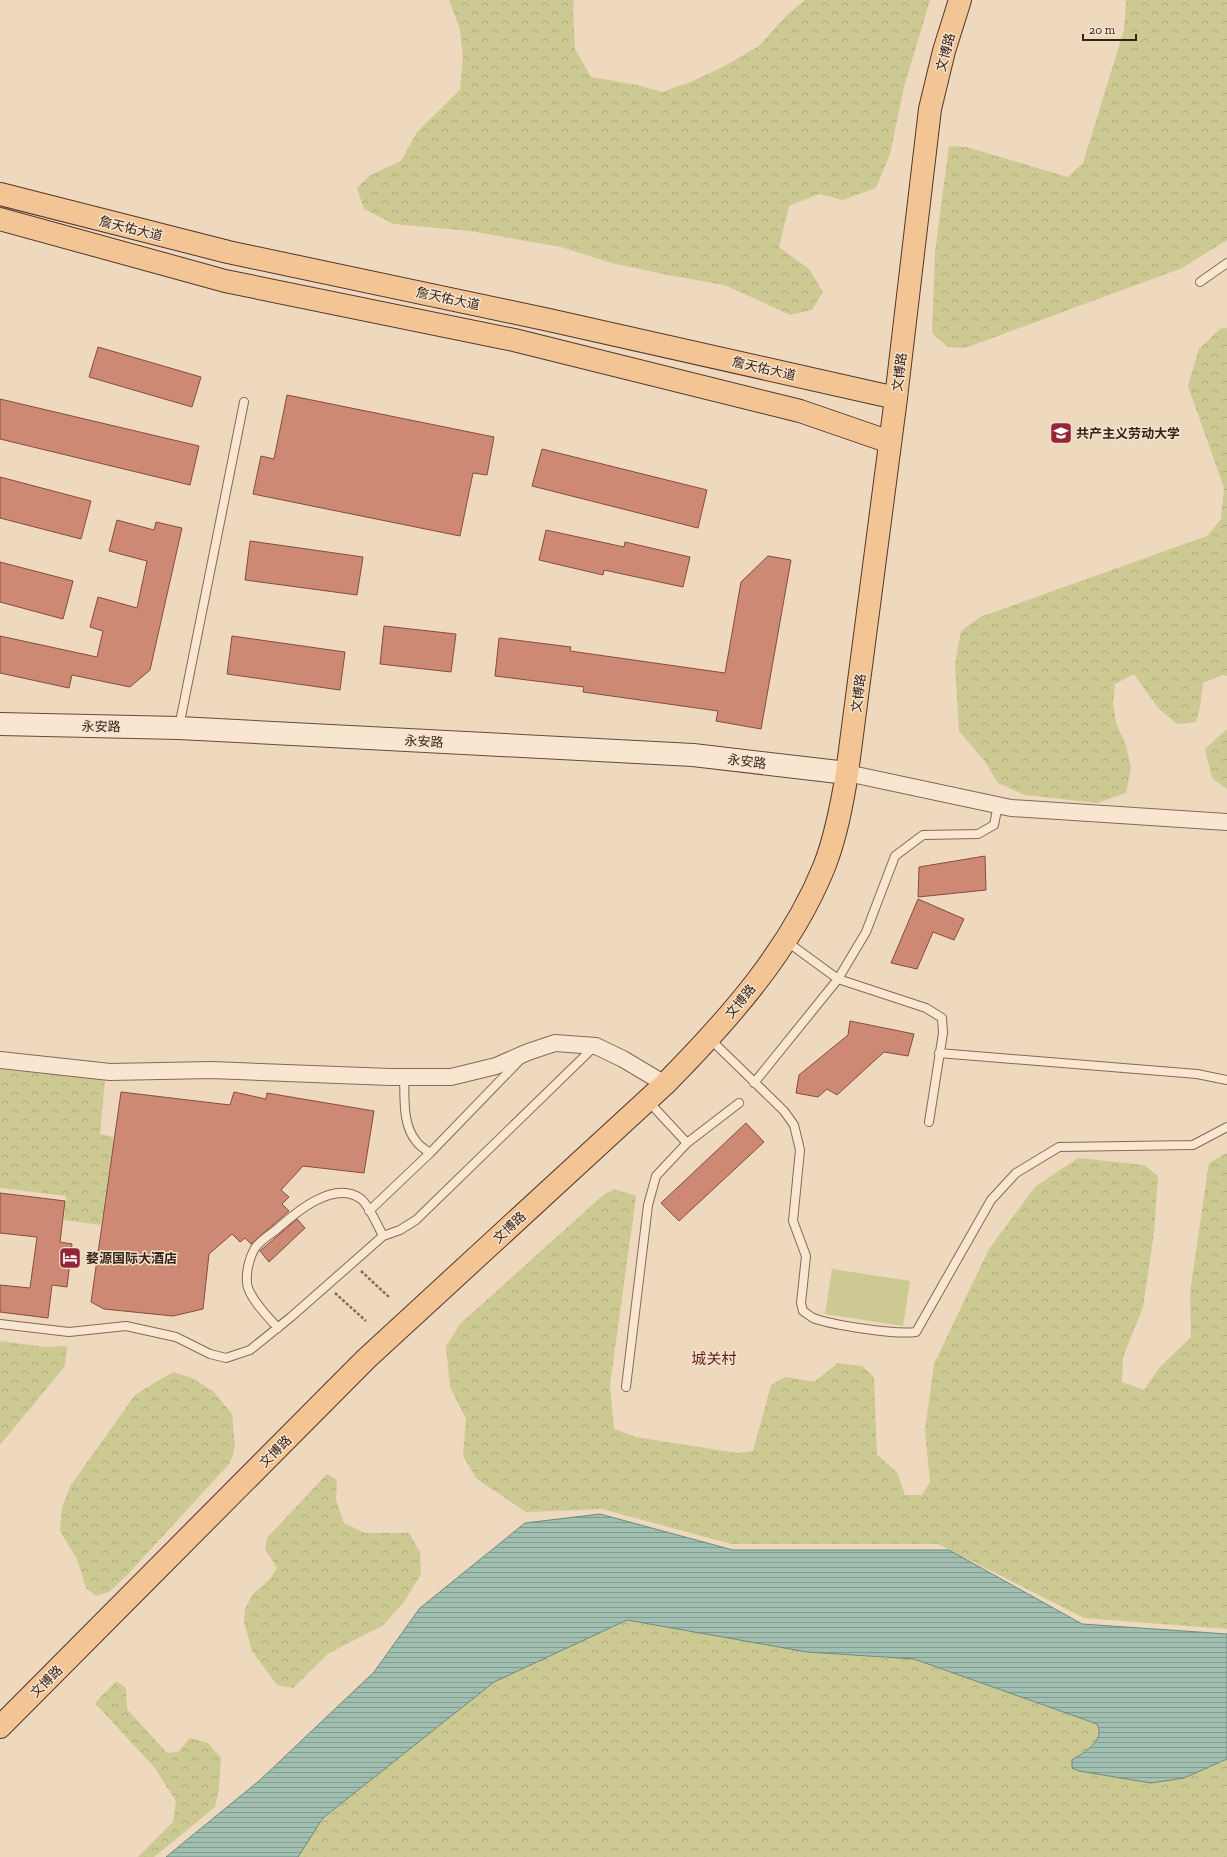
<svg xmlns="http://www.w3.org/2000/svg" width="1227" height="1857" font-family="'Zilla Slab','Noto Sans SC',serif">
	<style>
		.forest { fill: url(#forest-crowns) }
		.pitch { fill: #ccc992 }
		.water { fill: url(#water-rules); stroke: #698d7e }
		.building { fill: #cd8973; stroke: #854d3c }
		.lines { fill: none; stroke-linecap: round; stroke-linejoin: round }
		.lane-casing { stroke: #866857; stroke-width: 10 }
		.street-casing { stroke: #866857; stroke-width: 18 }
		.secondary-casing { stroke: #68493a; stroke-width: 24 }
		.primary-casing { stroke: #53372b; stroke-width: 24 }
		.path { stroke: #866857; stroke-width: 2.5; stroke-dasharray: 3 2; stroke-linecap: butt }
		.lane { stroke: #f9e6d1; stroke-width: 8 }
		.street { stroke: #f9e6d1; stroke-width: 16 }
		.secondary { stroke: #f9e6d1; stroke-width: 22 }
		.primary { stroke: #f3c594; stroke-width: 22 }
		.labels { text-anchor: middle; stroke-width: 3; stroke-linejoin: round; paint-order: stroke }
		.street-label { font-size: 13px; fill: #35241b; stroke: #f5e3cd }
		.poi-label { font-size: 13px; font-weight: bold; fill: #35241b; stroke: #f5e3cd; text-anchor: start }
		.quarter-label { font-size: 15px; fill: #621e1a; stroke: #f5e3cd }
	</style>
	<defs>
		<pattern id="forest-crowns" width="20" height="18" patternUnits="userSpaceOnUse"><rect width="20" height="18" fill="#ccc992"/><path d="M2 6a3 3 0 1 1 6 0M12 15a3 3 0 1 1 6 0" fill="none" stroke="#b0ac7d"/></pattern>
		<pattern id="water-rules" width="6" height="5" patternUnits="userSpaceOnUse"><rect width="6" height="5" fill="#a1bfb1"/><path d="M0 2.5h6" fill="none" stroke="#849b8f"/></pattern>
	</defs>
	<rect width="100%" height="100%" fill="#eed8be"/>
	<path class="forest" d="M449 0H574L573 9 575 49 591 77 637 85 662 92 688 83 723 67 759 46 787 15 805 0H930L904 87 890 154 876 188 843 200 819 194 789 206 779 247 809 269 823 292 812 310 790 315 725 285 673 276 612 263 561 247 470 231 394 224 364 209 357 188 369 176 401 161 417 132 460 90 463 57 460 29Z
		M1125 0H1227V240L1182 268 965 348 948 347 932 333 935 252 949 146 966 147 1068 177 1083 163 1124 30 1126 2Z
		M1227 328V676L1222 675 1203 683 1200 707 1196 722 1177 724 1158 708 1134 674 1115 684 1113 703 1116 723 1126 745 1131 768 1126 793 1097 803 1025 795 998 783 984 760 959 731 955 664 961 631 980 617 1207 536 1221 519 1224 488 1188 386 1199 349 1220 329Z
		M1227 729V789L1212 778 1205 749Z
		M0 1069 105 1080 100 1134 114 1137 101 1225 64 1220 66 1196 0 1188Z
		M1227 1153V1629L1084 1618 938 1544H731L602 1509 526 1512 477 1479 463 1456 466 1419 450 1387 446 1346 460 1324 601 1197 614 1189 636 1196 610 1385 614 1429 636 1437 737 1453 753 1451 771 1385 785 1377 814 1382 838 1363 862 1366 874 1377 877 1455 897 1472 905 1495H922L930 1482 925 1430 934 1364 989 1249 1035 1187 1078 1158 1144 1165 1158 1176 1154 1233 1143 1307 1123 1357 1122 1382 1144 1390 1160 1367 1191 1337 1190 1293 1209 1163Z
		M0 1341 46 1347 67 1346 65 1366 0 1445Z
		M173 1372 192 1378 213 1391 232 1414 235 1446 230 1463 127 1575 109 1592 96 1596 86 1588 77 1559 60 1531 62 1507 71 1485 135 1395Z
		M327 1474 337 1480 336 1500 344 1523 365 1533H409L420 1552 421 1574 404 1602 382 1626 329 1653 293 1688 277 1685 252 1651 244 1622 245 1609 253 1594 270 1579 277 1568 265 1549 267 1538Z
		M627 1620 807 1652 914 1659 1097 1724C1106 1741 1084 1752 1072 1760L1079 1771 1184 1778 1227 1759V1857H298L323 1818 494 1682Z
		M116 1681 126 1688 127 1709 167 1753 178 1752 190 1738 208 1743 221 1758 219 1789 215 1807 154 1857H138L173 1822 176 1801 154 1767 95 1703Z"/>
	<path class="pitch" d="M832 1269 910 1281 903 1326 825 1314Z"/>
	<path class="water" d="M600 1514 733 1550H949L1082 1624 1227 1634V1759L1184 1778 1151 1783 1079 1771 1072 1768V1760C1084 1752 1106 1741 1097 1724L914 1659 807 1652 627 1620 494 1682 323 1818 298 1857H166L260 1780 374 1672 420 1608 525 1523Z"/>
	<path class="building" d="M98 347 201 377 192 407 89 377Z
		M287 395 494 437 487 475 473 473 460 536 253 494 261 456 274 459Z
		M0 399 199 446 190 485 0 439Z
		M542 449 707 490 698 528 532 486Z
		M0 477 91 501 81 539 0 518Z
		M117 520 154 530 156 522 182 528 150 670 130 687 72 675 69 688 0 673V636L97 657 103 631 90 627 98 597 137 608 147 561 109 551Z
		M546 530 624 547 625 542 690 557 683 587 604 570 603 575 539 560Z
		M250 541 363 557 357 595 245 580Z
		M768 556 791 560 761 729 716 721 718 711 583 692 584 687 495 676 499 638 571 647 570 651 725 673 741 582Z
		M0 562 73 581 63 619 0 602Z
		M384 626 456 634 451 672 380 664Z
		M232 636 345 652 340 690 227 674Z
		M985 856 986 890 918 897 919 867Z
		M918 899 964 919 954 940 933 932 917 969 891 963Z
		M850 1021 914 1034 908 1056 884 1052 837 1095 827 1089 818 1097 796 1093 799 1075 848 1035Z
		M121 1092 230 1105 234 1092 266 1099 267 1093 374 1111 364 1173 303 1166 281 1190 289 1197 282 1204 289 1211 251 1244 245 1238 240 1242 232 1234 209 1254 203 1309 173 1316 104 1309 91 1302Z
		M746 1123 764 1142 679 1221 661 1203Z
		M0 1193 65 1201 60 1242 72 1244 67 1287 52 1285 48 1318 0 1312V1285L30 1288 37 1237 0 1233Z
		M297 1219 305 1228 269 1262 260 1251Z"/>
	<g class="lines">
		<g class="lane-casing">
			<path id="lane" d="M1200 282 1227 263
				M179 727 244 402
				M786 941 838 979 926 1008 942 1018 943 1033 929 1122
				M709 1038 784 1111 794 1125 800 1150 793 1221 806 1256 801 1303 803 1311C806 1313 810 1316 813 1318 832 1325 896 1335 916 1332L991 1200 1016 1173 1059 1147 1193 1145 1227 1127
				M939 1053 1197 1074 1227 1080
				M404 1077C405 1098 402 1124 416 1141 419 1146 426 1150 430 1153
				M754 1083 838 979 866 932 895 856 923 835 978 834 994 825 998 805
				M648 1101 687 1143
				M369 1211 430 1153 520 1060
				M0 1324 69 1332 126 1326 176 1337 210 1354 226 1358 250 1350 291 1317 383 1236 400 1230 416 1220 595 1046
				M278 1328C269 1318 248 1297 247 1283 246 1272 249 1258 255 1248 260 1241 269 1235 276 1230 295 1213 334 1179 361 1199 368 1204 379 1228 383 1236
				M626 1387 648 1205 656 1176 687 1143 739 1103"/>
		</g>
		<g class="street-casing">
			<path id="street" d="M847 773 1011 808 1227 822
				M0 1060 110 1072 211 1070 390 1077H451L496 1066 528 1052 555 1043 596 1046 623 1059 665 1084"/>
		</g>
		<g class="secondary-casing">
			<path id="secondary" d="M0 724 179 728 693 755 847 773"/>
		</g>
		<g class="primary-casing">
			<path id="primary" d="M0 194 228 252 549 320 896 398
				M0 219 225 281 514 340 800 411 890 442
				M0 1727 366 1359 665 1084C728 1020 790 951 824 867 836 837 842 804 847 773L896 398 930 109 944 51 960 0"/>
		</g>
		<path class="path" d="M361 1271 390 1298
			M335 1293 366 1321"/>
		<use href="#lane" class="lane"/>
		<use href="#street" class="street"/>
		<use href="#secondary" class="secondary"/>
		<use href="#primary" class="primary"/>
	</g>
	<defs>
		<g id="university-square" transform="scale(1.15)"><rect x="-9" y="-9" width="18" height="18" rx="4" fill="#952639" stroke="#f5e3cd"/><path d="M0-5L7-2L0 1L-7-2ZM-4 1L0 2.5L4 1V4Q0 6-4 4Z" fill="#fff"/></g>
		<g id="hotel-square" transform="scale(1.15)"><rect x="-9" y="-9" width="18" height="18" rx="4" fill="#952639" stroke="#f5e3cd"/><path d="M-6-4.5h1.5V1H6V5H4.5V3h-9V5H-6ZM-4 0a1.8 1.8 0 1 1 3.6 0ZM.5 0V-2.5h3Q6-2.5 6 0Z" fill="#fff"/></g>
	</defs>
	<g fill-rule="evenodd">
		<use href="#university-square" x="1061" y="433"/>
		<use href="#hotel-square" x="70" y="1258"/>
	</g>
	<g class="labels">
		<g class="street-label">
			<text transform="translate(945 52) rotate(-75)" y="5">文博路</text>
			<text transform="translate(131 228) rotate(14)" y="5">詹天佑大道</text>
			<text transform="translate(448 298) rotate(12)" y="5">詹天佑大道</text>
			<text transform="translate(764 368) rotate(13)" y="5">詹天佑大道</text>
			<text transform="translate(899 372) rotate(-83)" y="5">文博路</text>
			<text transform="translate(858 693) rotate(-83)" y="5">文博路</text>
			<text transform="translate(101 726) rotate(1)" y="5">永安路</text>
			<text transform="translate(424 741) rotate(3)" y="5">永安路</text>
			<text transform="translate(747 761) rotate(7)" y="5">永安路</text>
			<text transform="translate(740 1001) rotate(-51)" y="5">文博路</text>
			<text transform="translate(509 1227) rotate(-43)" y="5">文博路</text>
			<text transform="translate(275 1451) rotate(-45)" y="5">文博路</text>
			<text transform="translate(46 1681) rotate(-45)" y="5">文博路</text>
		</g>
		<g class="poi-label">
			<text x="1076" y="438">共产主义劳动大学</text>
			<text x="86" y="1263">婺源国际大酒店</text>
		</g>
		<g class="quarter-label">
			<text x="714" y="1364">城关村</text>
		</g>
	</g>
	<path d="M1083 34v6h53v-6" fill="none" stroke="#35241b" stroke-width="2"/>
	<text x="1089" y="34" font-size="12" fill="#35241b" stroke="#f5e3cd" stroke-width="3" paint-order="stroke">20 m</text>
</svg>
